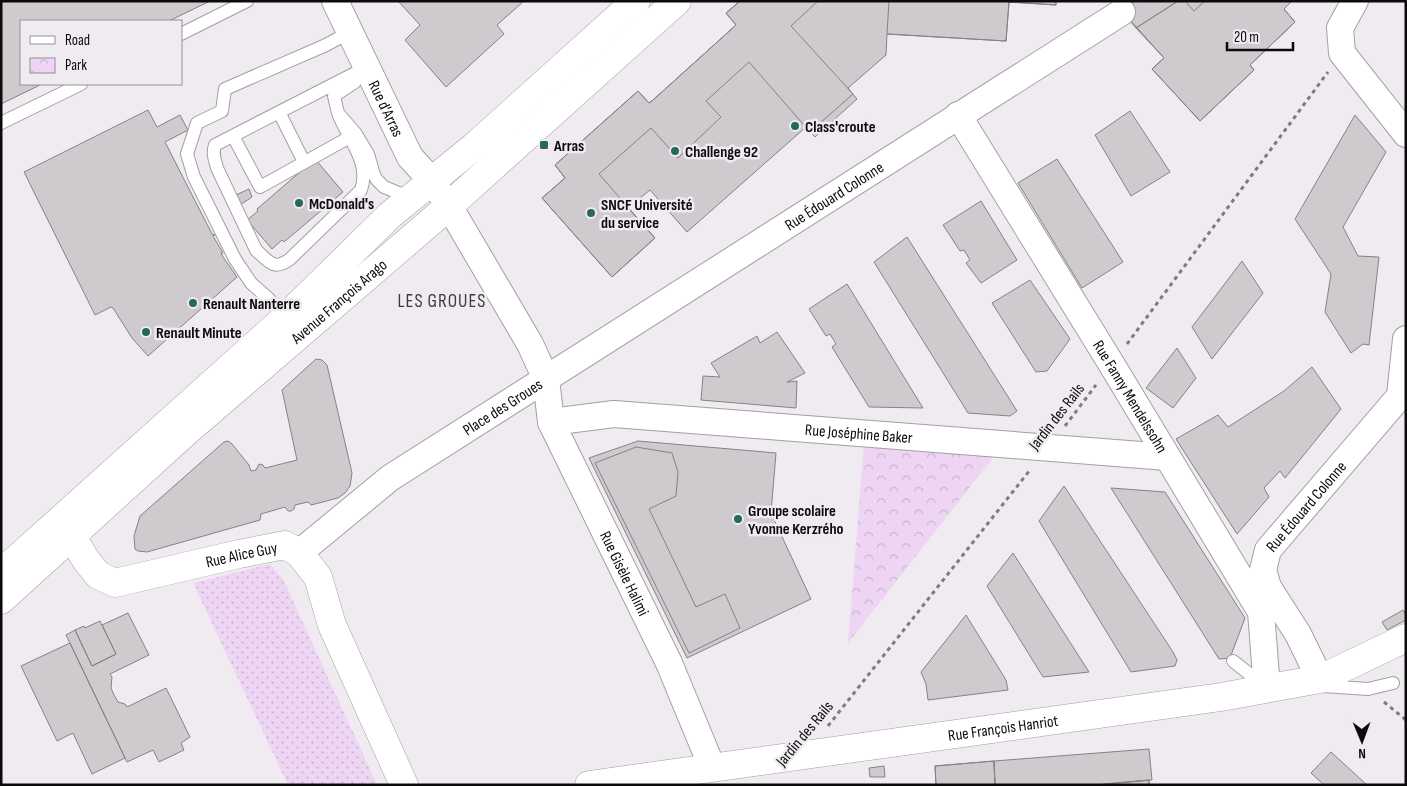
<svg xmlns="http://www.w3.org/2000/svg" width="1407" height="786" font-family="'Sofia Sans Condensed',sans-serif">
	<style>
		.park { fill: url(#park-crowns) }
		.garden { fill: url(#garden-dots) }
		.building { fill: #cecace; stroke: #858285 }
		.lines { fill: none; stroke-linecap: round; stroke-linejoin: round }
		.street-tunnel { stroke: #cdc9ce; stroke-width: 26; stroke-dasharray: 26 13; stroke-linecap: butt }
		.lane-casing { stroke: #a39fa3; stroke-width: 14 }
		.street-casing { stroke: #a39fa3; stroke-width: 28 }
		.secondary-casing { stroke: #a39fa3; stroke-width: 29 }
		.path { stroke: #7e7b7e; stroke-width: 3; stroke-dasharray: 4 4; stroke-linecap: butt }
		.lane { stroke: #fff; stroke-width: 12 }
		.street { stroke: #fff; stroke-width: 26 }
		.secondary { stroke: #fff; stroke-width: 28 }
		.poi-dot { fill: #296854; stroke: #efebf0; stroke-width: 2 }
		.labels { text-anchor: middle; stroke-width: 5; stroke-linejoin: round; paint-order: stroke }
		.street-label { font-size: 16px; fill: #0c0b0c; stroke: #efebf0 }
		.poi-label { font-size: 16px; font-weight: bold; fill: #0c0b0c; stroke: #efebf0; text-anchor: start }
		.quarter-label { font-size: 19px; letter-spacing: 1px; fill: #3d3a3d; stroke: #efebf0 }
	</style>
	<defs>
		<pattern id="park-crowns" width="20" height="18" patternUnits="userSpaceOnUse" patternTransform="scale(1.25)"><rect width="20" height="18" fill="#edd5f3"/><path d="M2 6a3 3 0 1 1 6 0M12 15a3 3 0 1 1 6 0" fill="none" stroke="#cab6cf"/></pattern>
		<pattern id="garden-dots" width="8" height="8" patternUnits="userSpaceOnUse" patternTransform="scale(1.25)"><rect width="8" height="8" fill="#edd5f3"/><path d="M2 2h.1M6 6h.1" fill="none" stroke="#cab6cf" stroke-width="1.8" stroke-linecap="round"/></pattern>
	</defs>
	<rect width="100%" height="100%" fill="#efebf0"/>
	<path class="park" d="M864 445 995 455 848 643Z"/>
	<path class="garden" d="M270 564 283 579 377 785H288L193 583Z"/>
	<path class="building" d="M1 1H210L169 21H21V84H42L1 104Z
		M398 1H524L497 25 504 34 446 87 405 40 420 25Z
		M740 1H1056V5L1009 2 1006 41 887 34 886 55 848 88 857 99 815 137 806 127 687 232 650 190 628 208 655 238 612 277 542 198 565 178 555 165 638 91 649 103 653 100 736 25 726 13Z
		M740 1H818L791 26 853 94 810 132 749 62 706 101 721 117 678 158 651 128 599 174 655 238 612 277 542 198 565 178 555 165 638 91 649 103 653 100 736 25 726 13Z
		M889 1H1056V5L1009 2 1006 41 887 34Z
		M1113 1H1178L1136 28Z
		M1113 1H1185L1194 11 1205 1H1292L1284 9 1295 22 1250 65 1254 70 1200 121 1152 69 1164 58Z
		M1178 1H1292L1284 9 1295 22 1250 65 1254 70 1200 121 1152 69 1164 58 1136 28Z
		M148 110 157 127 180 115 188 130 165 142 212 234 215 235 213 236 223 253H221L223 257 237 277 148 356 132 338 113 308 111 307 95 315 24 172Z
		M1130 111 1170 172 1131 196 1095 135Z
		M1355 115 1386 152 1343 227 1358 256 1379 257 1369 345 1363 344 1351 353 1325 312 1331 274 1295 219Z
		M315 159 343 192 284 242 282 240 272 249 247 220 258 211 257 209Z
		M1057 159 1123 262 1082 288 1018 183Z
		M249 189 252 197 240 205 236 195Z
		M981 201 1017 260 981 283 966 263 970 260 964 250 960 251 943 225Z
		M907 237 1017 411 1010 416 968 413 874 262Z
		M1242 261 1263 293 1212 359 1192 327Z
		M1030 280 1070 339 1047 371 1036 372 992 303Z
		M847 284 923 408 869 407 832 347 836 344 830 334 826 336 809 309Z
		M777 332 805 373 787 382 797 381 796 408 701 400 703 376 720 377 711 363 757 336 760 343Z
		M1177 348 1196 378 1173 408 1146 388Z
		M316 359 322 360 327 365 352 473 350 486 345 493 338 498 311 505 308 502 295 505 294 509 291 511H288L285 507 261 514 260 520 147 552 138 551 135 549 134 536 140 516 224 442 228 441 232 444 249 465 251 471 256 470 259 464 263 465 265 468 297 460 282 390Z
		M1312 367 1341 409 1285 478 1280 471 1264 488 1269 497 1237 534 1176 439 1218 415 1228 427 1284 391Z
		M638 441 776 453 771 513 811 599 687 658 589 458Z
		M636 447 672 453 678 472 676 496 649 509 696 607 725 594 740 628 689 653 595 463Z
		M1064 486 1173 652 1177 660 1175 666 1131 672 1039 521Z
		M1111 488 1165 492 1245 618 1230 658 1219 659Z
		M1013 553 1089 672 1043 677 987 586Z
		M1403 610 1406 615V620L1387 630 1382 622Z
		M128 613 149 655 110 674 112 677 111 688 114 695 118 702 125 704 127 707 166 688 190 737 181 743 184 750 159 762 153 750 127 762 66 635 75 630 92 666 116 654 102 625Z
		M966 615 1006 680 1008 690 928 700 926 684 921 672Z
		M100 621 116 654 92 666 75 630 84 626 85 628Z
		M70 643 125 758 92 774 73 733 57 741 21 666Z
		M1149 749 1152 780 1096 785H995L994 761Z
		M1331 752 1367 785H1324L1311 773Z
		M994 761 995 785H936L935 766Z
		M994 761 995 785H936L935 766Z
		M884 766 885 777H870L869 768Z
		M1149 780V785H1103V784Z
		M1149 780V785H1117V783Z"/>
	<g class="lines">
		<path class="street-tunnel" d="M1122 12 1137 1"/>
		<g class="lane-casing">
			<path id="lane" d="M181 34 247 1
				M355 82 334 96 338 113 356 134 368 154 374 175 377 180 384 187 411 198
				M279 112 304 162
				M338 113C347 138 371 162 361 190L290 259C274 271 269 262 256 250L217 168C215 160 212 154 215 145L367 67
				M1 123 81 84
				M233 136 260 187 350 137
				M284 319 269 299 251 283 235 259 194 177 187 154 197 123 222 111 225 89 326 45 350 32
				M1233 661 1266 687
				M1322 684 1323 686 1368 689 1393 683"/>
		</g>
		<g class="street-casing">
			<g id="street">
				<path id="s1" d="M335 1 410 157 432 181 449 206 530 344 546 379 551 422 669 663 712 767"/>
				<path d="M1355 1 1340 28 1342 53 1406 134"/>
				<path id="s2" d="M958 115 1112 365 1261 612 1267 689"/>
				<path id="s3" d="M551 422 614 414 1167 457"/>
				<path id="s4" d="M299 553 390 478 1122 12"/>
				<path id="s5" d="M1320 679 1298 634 1268 587 1263 570 1268 550 1400 396 1406 339"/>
			</g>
		</g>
		<g class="secondary-casing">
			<g id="secondary">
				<path id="s6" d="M63 522 86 560 98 575 115 583 239 554 285 545 299 553 318 577 332 625 404 785"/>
				<path d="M1 573 284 319 390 215 476 145 636 1"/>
				<path id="s7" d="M1 600 186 432 449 206 677 1"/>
				<path id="s8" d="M589 785 1221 697 1320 679 1406 638"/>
			</g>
		</g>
		<path class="path" d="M1127 344 1328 72
			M1065 426 1096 385
			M1384 702 1406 720
			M828 726 1030 470"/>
		<use href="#lane" class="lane"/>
		<use href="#street" class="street"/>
		<use href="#secondary" class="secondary"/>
	</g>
	<g class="poi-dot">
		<circle cx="795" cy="126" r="5"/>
		<rect x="539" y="140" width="10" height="10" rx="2.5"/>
		<circle cx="675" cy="151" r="5"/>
		<circle cx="299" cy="203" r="5"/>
		<circle cx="591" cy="213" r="5"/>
		<circle cx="193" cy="303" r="5"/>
		<circle cx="146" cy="332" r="5"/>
		<circle cx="738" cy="519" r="5"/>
	</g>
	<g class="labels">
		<g class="street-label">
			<text dy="6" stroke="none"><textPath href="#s1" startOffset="119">Rue d'Arras</textPath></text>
			<text dy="6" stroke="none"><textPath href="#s4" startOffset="644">Rue Édouard Colonne</textPath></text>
			<text dy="6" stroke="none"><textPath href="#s7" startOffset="451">Avenue François Arago</textPath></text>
			<text dy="6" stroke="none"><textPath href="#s2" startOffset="330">Rue Fanny Mendelssohn</textPath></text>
			<text dy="6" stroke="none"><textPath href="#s4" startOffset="251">Place des Groues</textPath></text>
			<text transform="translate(1056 416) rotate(-52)" y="6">Jardin des Rails</text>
			<text dy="6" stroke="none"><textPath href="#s3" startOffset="309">Rue Joséphine Baker</textPath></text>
			<text dy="6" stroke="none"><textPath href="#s5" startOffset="202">Rue Édouard Colonne</textPath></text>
			<text dy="6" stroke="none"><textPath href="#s6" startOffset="212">Rue Alice Guy</textPath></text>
			<text dy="6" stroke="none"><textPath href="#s1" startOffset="646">Rue Gisèle Halimi</textPath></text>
			<text dy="6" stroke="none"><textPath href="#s8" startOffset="418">Rue François Hanriot</textPath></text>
			<text transform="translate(804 733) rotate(-50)" y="6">Jardin des Rails</text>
		</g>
		<g class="poi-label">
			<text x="805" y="132">Class'croute</text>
			<text x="554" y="151">Arras</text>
			<text x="685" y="157">Challenge 92</text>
			<text x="309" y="209">McDonald's</text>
			<text x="601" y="210">SNCF Université<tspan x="601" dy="18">du service</tspan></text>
			<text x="203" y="309">Renault Nanterre</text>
			<text x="156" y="338">Renault Minute</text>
			<text x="748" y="516">Groupe scolaire<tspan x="748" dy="18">Yvonne Kerzrého</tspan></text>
		</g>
		<g class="quarter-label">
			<text x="442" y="307">LES GROUES</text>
		</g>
	</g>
	<rect width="1407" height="786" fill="none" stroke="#0c0b0c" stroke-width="5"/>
	<rect x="20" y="20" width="162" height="65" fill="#efebf0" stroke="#949195"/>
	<rect x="30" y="36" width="25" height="8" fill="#ffffff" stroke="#949195"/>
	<text x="65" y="45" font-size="15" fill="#0c0b0c">Road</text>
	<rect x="30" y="58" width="25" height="15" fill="url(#park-crowns)" stroke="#949195"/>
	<text x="65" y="70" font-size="15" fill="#0c0b0c">Park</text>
	<g transform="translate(1362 741) rotate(179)" stroke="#efebf0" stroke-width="4" paint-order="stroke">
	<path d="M0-4L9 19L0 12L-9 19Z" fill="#0c0b0c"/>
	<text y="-8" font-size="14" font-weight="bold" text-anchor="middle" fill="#0c0b0c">N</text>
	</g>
	<path d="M1227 42v8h66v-8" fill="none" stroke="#0c0b0c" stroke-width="2.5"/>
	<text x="1234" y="42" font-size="15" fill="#0c0b0c" stroke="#efebf0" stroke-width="4" paint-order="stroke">20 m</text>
</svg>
